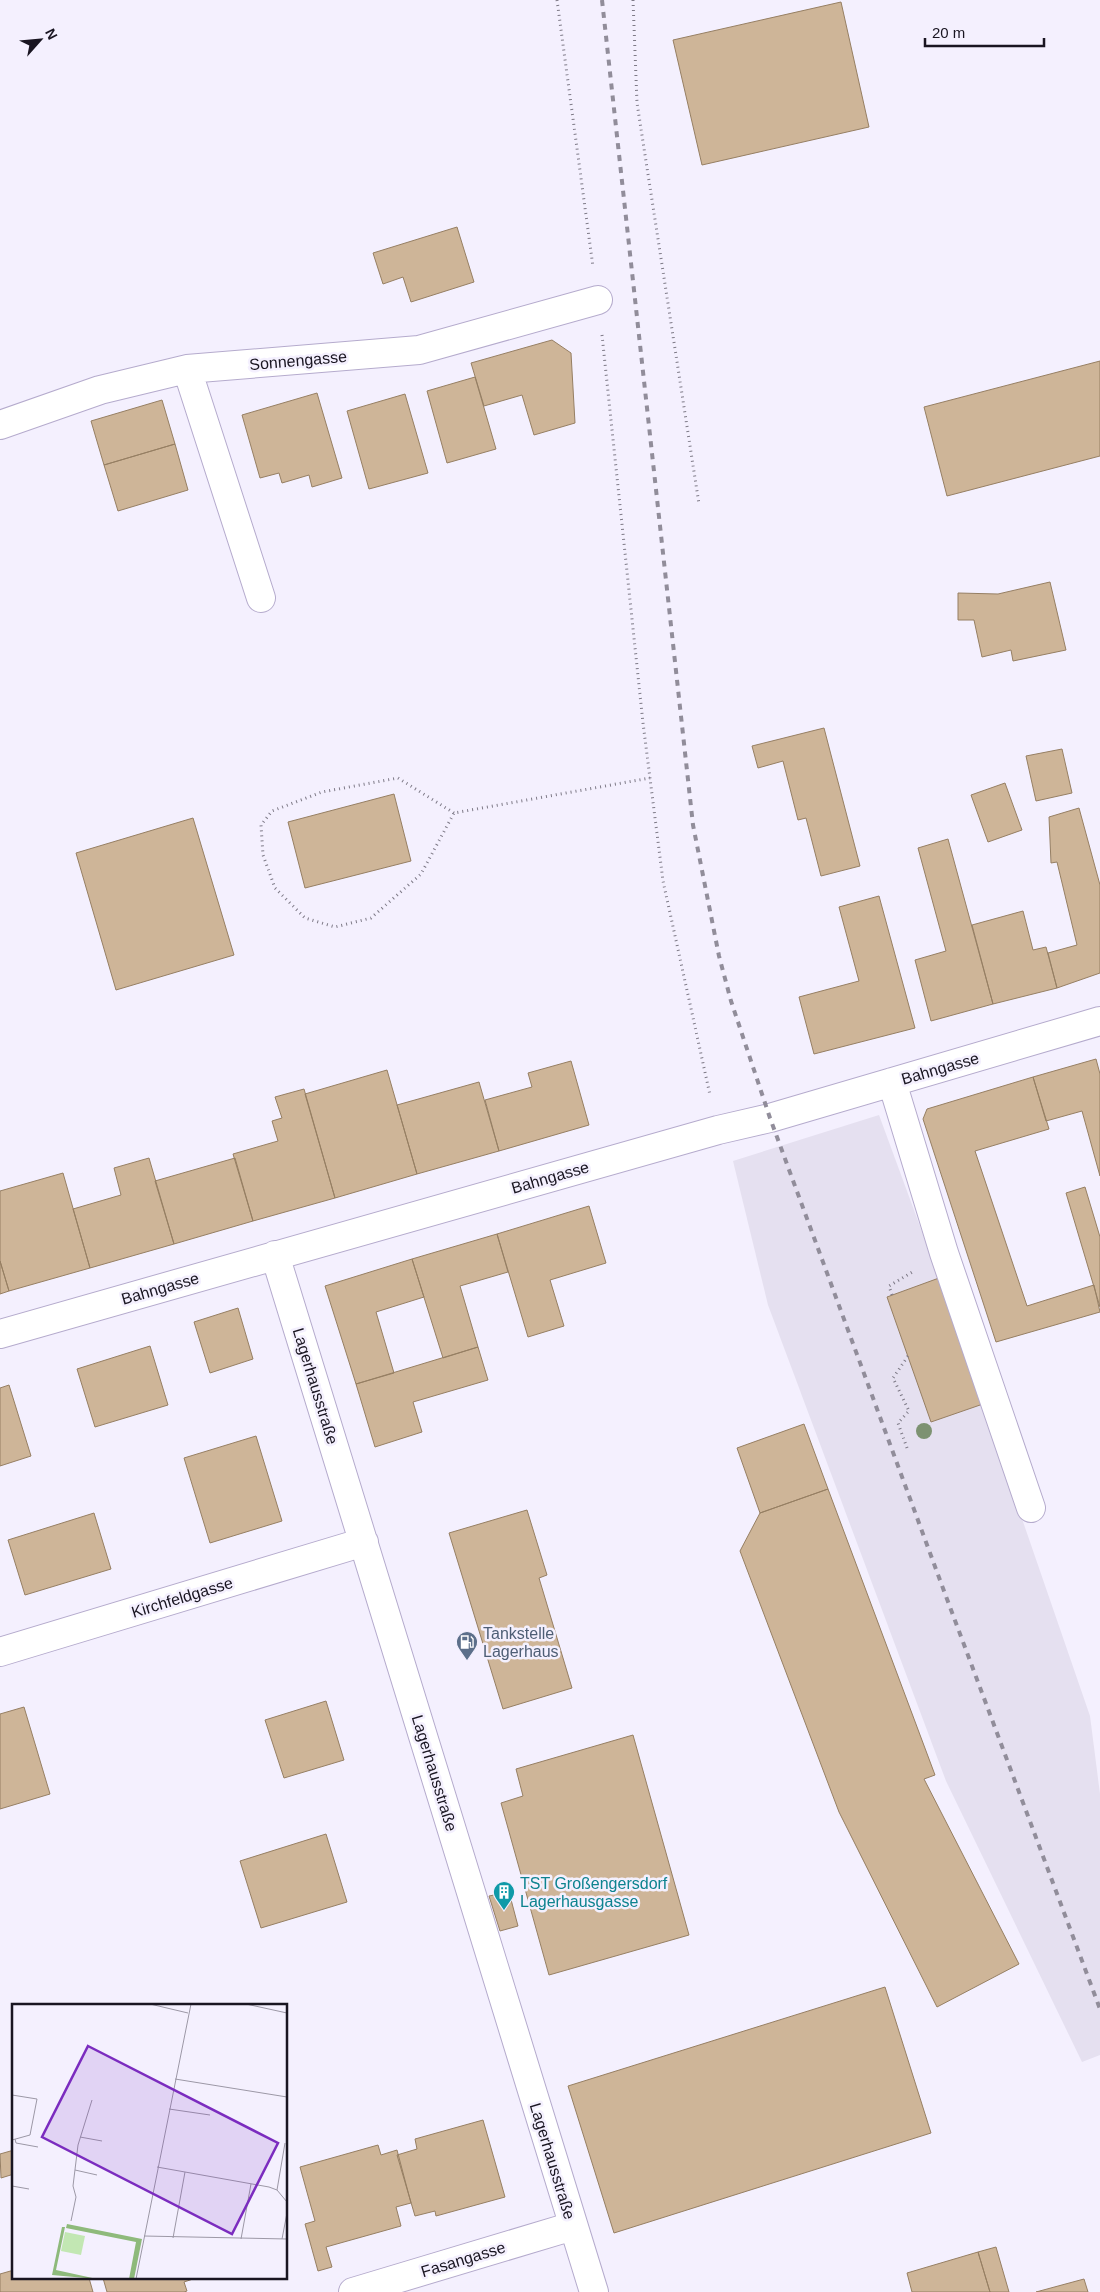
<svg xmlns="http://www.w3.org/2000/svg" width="1100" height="2292" font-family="Helvetica,sans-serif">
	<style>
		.built { fill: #e5e0f0 }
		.building { fill: #ceb598; stroke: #967f63 }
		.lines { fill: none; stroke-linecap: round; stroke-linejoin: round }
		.minor-casing { stroke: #b5abcd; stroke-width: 30 }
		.path { stroke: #7e7a87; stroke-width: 3; stroke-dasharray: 1 4; stroke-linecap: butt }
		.minor { stroke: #fff; stroke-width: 28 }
		.rail { stroke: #918d9a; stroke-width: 4; stroke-dasharray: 6 6; stroke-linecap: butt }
		.tree { fill: #7d9272 }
		.labels { text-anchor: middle; stroke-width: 5; stroke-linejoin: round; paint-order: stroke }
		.street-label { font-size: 16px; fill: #191521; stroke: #f4f0fe }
		.service-label { font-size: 16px; fill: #4e5e75; stroke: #f4f0fe; text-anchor: start }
		.culture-label { font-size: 16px; fill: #0d838f; stroke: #f4f0fe; text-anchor: start }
		.inset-road { fill: none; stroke: #9c98a6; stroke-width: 1 }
		.view { fill: #7b2cbf; fill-opacity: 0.15; stroke: #7b2cbf; stroke-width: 2.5 }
		.inset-edge { fill: none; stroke: #191521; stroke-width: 2.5 }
	</style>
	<rect width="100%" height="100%" fill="#f4f0fe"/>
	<path class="built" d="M879 1115 939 1278 1090 1716 1100 1794V2055L1082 2062 946 1781 768 1305 733 1161Z"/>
	<path class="building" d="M841 2 869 127 702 165 673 40Z
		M457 227 474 282 411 302 403 277 383 284 373 253Z
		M552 340 571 353 575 423 534 435 522 395 484 406 471 363Z
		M1100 361V456L947 496 924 407Z
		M475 377 496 449 447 463 427 391Z
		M317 393 342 478 312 487 309 475 282 483 279 473 260 478 242 415Z
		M405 394 428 473 369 489 347 411Z
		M162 400 175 444 104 465 91 421Z
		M175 444 188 490 118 511 104 465Z
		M1050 582 1066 650 1013 661 1011 650 982 657 974 620H958V593L998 594Z
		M824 728 860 866 821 876 806 818 798 820 783 761 758 768 752 746Z
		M1062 749 1072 793 1036 801 1026 756Z
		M1005 783 1022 830 988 842 971 795Z
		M394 794 411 861 305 888 288 822Z
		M1079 808 1100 885V973L1057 988 1048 953 1077 945 1057 862 1051 863 1049 817Z
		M193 818 234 955 116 990 76 853Z
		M948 839 993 1004 931 1021 915 960 946 951 918 848Z
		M879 896 915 1028 814 1054 799 997 859 981 839 907Z
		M1023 911 1033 950 1046 947 1057 988 993 1004 972 925Z
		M1096 1059 1100 1074V1176L1082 1111 1046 1121 1033 1077Z
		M571 1061 589 1125 499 1151 485 1100 532 1087 528 1073Z
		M387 1070 417 1174 335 1198 305 1094Z
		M1033 1077 1049 1129 975 1151 1027 1306 1094 1285 1100 1312 996 1342 923 1119 927 1109Z
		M479 1082 499 1151 417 1174 397 1105Z
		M304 1089 335 1198 253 1221 233 1154 278 1141 272 1121 282 1118 275 1097Z
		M149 1158 174 1244 90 1268 73 1209 121 1195 114 1168Z
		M235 1158 253 1221 174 1244 155 1181Z
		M63 1173 90 1268 9 1291 0 1261V1191Z
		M1085 1187 1100 1237V1307L1066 1193Z
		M589 1206 606 1263 550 1280 564 1326 528 1337 497 1234Z
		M497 1234 508 1272 460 1286 478 1347 443 1358 412 1259Z
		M412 1259 424 1297 376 1312 394 1373 356 1384 325 1286Z
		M0 1261 9 1291 0 1294Z
		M939 1278 983 1404 931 1422 887 1297Z
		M238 1308 253 1359 210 1373 194 1322Z
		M150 1346 168 1405 95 1427 77 1369Z
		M478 1347 488 1380 413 1402 422 1432 375 1447 356 1384Z
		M9 1385 31 1456 0 1466V1388Z
		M804 1424 828 1489 760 1513 737 1448Z
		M256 1436 282 1521 210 1543 184 1458Z
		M828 1489 935 1775 924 1779 1019 1964 937 2007 839 1812 740 1551 760 1513Z
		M527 1510 547 1575 539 1578 572 1688 503 1709 449 1533Z
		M94 1513 111 1569 25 1595 8 1540Z
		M326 1701 344 1760 284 1778 265 1720Z
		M24 1707 50 1794 0 1809V1714Z
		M633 1735 689 1935 549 1975 501 1803 523 1796 516 1769Z
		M326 1834 347 1902 261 1928 240 1861Z
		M509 1892 518 1926 500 1931 489 1896Z
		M885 1987 931 2133 614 2233 568 2086Z
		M483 2120 505 2197 436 2216 435 2211 415 2216 397 2155 417 2149 415 2139Z
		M378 2145 381 2155 397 2150 411 2203 396 2207 401 2226 326 2247 332 2267 318 2271 305 2224 315 2221 300 2167Z
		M14 2150V2174L1 2178 0 2154Z
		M996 2247 1009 2292H990L978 2252Z
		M978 2252 990 2292H912L907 2273Z
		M14 2270V2278H89L93 2292H0V2274Z
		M103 2278H196L184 2282 187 2291 184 2292H107Z
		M1084 2279 1088 2292H1036Z"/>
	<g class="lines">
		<g class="minor-casing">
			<path id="minor" d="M187 369 261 598
				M0 425 100 390 187 369 419 350 598 300
				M892 1082 944 1253 1031 1508
				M275 1255 594 2292
				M0 1334 718 1130 770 1118 1100 1021
				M0 1652 364 1542
				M353 2292 573 2226"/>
		</g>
		<path class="path" d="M557 0 593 267
			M633 0 637 103 699 504
			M602 335 643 723 663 881 710 1095
			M454 813 398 778 322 792 272 811 261 825 263 855 275 888 305 918 335 927 371 918 421 874 454 813 650 778
			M892 1295 889 1286 914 1271
			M907 1448 898 1423 909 1411 893 1378 908 1356"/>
		<use href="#minor" class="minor"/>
		<path class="rail" d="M602 0 693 825 719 956 731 1001 770 1118 944 1591 1100 2009"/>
	</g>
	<circle class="tree" cx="924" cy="1431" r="8"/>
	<defs>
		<g id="fuel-pin" transform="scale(1.125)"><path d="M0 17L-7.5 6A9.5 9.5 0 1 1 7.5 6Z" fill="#5c6f8a" stroke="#f4f0fe"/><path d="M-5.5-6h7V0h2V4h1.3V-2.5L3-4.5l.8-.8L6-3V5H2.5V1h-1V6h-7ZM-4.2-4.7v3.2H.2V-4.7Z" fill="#fff"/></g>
		<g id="building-pin" transform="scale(1.125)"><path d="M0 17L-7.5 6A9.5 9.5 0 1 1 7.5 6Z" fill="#0f9aa8" stroke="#f4f0fe"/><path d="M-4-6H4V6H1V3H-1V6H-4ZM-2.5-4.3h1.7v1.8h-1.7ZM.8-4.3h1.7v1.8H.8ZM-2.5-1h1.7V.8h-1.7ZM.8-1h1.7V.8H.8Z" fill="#fff"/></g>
	</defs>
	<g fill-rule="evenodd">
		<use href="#fuel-pin" x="467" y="1642"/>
		<use href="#building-pin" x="504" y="1892"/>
	</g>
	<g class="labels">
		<g class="street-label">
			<text transform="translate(298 360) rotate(-5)" y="6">Sonnengasse</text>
			<text transform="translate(940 1068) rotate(-16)" y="6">Bahngasse</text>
			<text transform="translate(550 1177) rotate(-16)" y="6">Bahngasse</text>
			<text transform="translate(160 1288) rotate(-16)" y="6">Bahngasse</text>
			<text transform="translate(316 1386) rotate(73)" y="6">Lagerhausstraße</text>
			<text transform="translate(182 1597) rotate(-17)" y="6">Kirchfeldgasse</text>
			<text transform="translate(435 1773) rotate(73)" y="6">Lagerhausstraße</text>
			<text transform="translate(553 2161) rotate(73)" y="6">Lagerhausstraße</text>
			<text transform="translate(463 2259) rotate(-17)" y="6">Fasangasse</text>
		</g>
		<g class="service-label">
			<text x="483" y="1639">Tankstelle<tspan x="483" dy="18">Lagerhaus</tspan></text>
		</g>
		<g class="culture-label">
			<text x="520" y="1889">TST Großengersdorf<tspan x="520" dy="18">Lagerhausgasse</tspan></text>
		</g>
	</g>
	<g transform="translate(12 2004)">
		<rect width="275" height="275" fill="#f4f0fe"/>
		<path d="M53 228 73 232 69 251 49 247Z" fill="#c2e7b3"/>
		<path d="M55 220 130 235 122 275H117L124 238 54 224ZM50 223H53L44 266 85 275 40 271Z" fill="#8eba7b"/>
		<path class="inset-road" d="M138 0 176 9M234 0 275 9M163 75 275 93M0 91 25 95 18 131 0 136M157 105 198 111M68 133 90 137M3 135 4 139 26 143M145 163 257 183 265 186 275 198M63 166 85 171M0 182 17 185M265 186 273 139M59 217 64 193 61 182 66 141 80 96M132 232 275 235M161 234 173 168M229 235 239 180M270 235 275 209M124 275 179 0"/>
		<path class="view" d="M76 42 266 139 220 230 30 133Z"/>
		<rect width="275" height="275" class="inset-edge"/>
	</g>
	<g transform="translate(40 40) rotate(63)" stroke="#f4f0fe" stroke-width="4" paint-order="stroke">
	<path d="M0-4L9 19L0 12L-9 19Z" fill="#191521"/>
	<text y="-8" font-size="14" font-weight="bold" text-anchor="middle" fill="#191521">N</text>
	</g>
	<path d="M925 38v8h119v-8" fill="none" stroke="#191521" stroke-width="2.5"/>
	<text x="932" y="38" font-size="15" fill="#191521" stroke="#f4f0fe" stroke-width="4" paint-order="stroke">20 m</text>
</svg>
